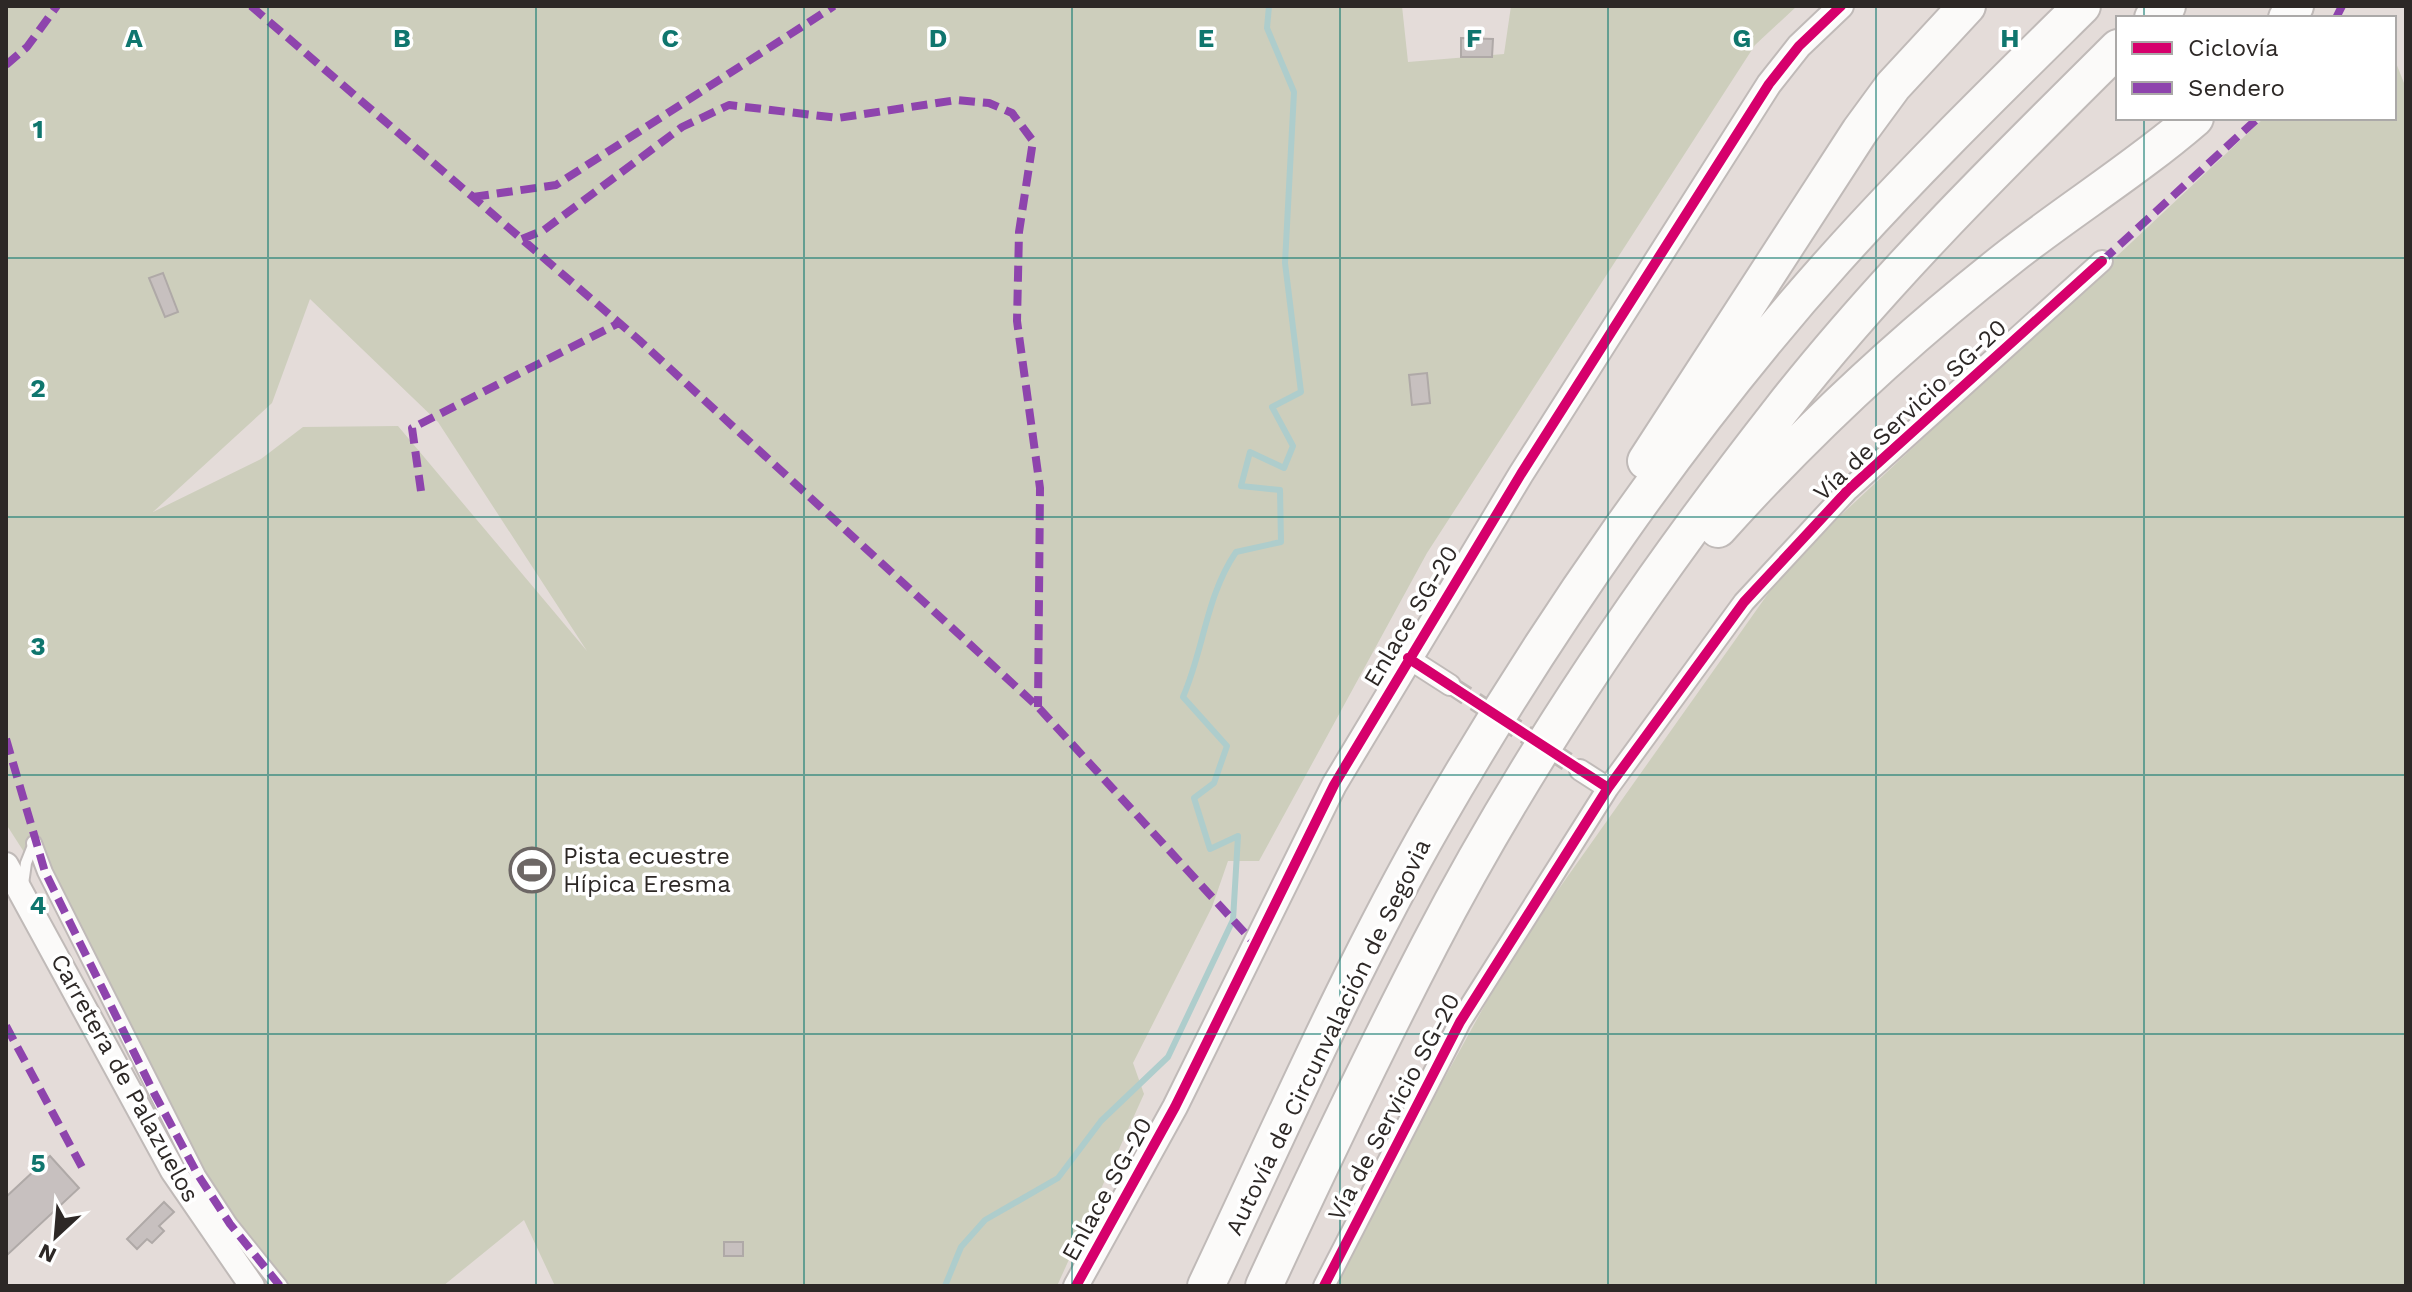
<svg xmlns="http://www.w3.org/2000/svg" width="2412" height="1292" font-family="'Work Sans',sans-serif">
	<style>
		.green { fill: #cdcebc; fill-rule: evenodd }
		.lines { fill: none; stroke-linecap: round; stroke-linejoin: round }
		.stream { stroke: #aecdcc; stroke-width: 6 }
		.building { fill: #c7c0bf; stroke: #afa9a7; stroke-width: 2 }
		.minor-tunnel { stroke: #bfb8b5; stroke-width: 20; stroke-dasharray: 20 10; stroke-linecap: butt }
		.service-casing { stroke: #c0bab8; stroke-width: 14 }
		.pedestrian-casing { stroke: #c0bab8; stroke-width: 18 }
		.minor-casing { stroke: #c0bab8; stroke-width: 24 }
		.tertiary-casing { stroke: #c0bab8; stroke-width: 28 }
		.motorway-casing { stroke: #c0bab8; stroke-width: 40 }
		.service { stroke: #fbfaf9; stroke-width: 10 }
		.pedestrian { stroke: #fbfaf9; stroke-width: 14 }
		.minor { stroke: #fbfaf9; stroke-width: 20 }
		.tertiary { stroke: #fbfaf9; stroke-width: 24 }
		.motorway { stroke: #fbfaf9; stroke-width: 36 }
		.quiet { stroke: #8e44ad; stroke-width: 8; stroke-dasharray: 16 8; stroke-linecap: butt }
		.cycleway-casing { stroke: #fff; stroke-width: 15 }
		.cycleway { stroke: #d6006c; stroke-width: 10 }
		.grid { fill: none; stroke: #0f766e; stroke-width: 2; stroke-opacity: 0.55 }
		.labels { text-anchor: middle; stroke-width: 7; stroke-linejoin: round; paint-order: stroke }
		.street-label { font-size: 24px; fill: #2d2826; stroke: #fff }
		.poi-label { font-size: 24px; fill: #2d2826; stroke: #fff; text-anchor: start }
		.grid-label { font-size: 26px; text-anchor: middle; font-weight: bold; fill: #0f766e; stroke: #fff; stroke-width: 7; stroke-linejoin: round; paint-order: stroke }
	</style>
	<rect width="100%" height="100%" fill="#e4dcd9"/>
	<path class="green" d="M6 6H1402L1408 62 1504 54 1511 6H1797L1755 45 1427 553 1259 861H1228L1212 907 1133 1063 1144 1094 1057 1286H555L524 1220 443 1286H280L230 1224 96 964 6 824ZM310 299 438 422 587 651 398 426 303 427 261 459 153 512 272 403Z
		M2394 58 2406 88V1286H1330L1514 952 1789 564 2264 118H2394Z"/>
	<g class="lines">
		<path class="stream" d="M945 1286 961 1247 985 1220 1058 1178 1101 1121 1168 1057 1233 920 1238 836 1210 849 1194 798 1214 783 1227 746 1183 697C1204 649 1206 596 1236 552L1281 542 1280 490 1241 486 1250 452 1284 468 1293 446 1272 407 1301 392 1285 263 1294 92 1267 28 1269 6"/>
	</g>
	<path class="building" d="M1461 38 1493 39 1492 57H1461Z
		M163 273 178 312 165 317 149 278Z
		M1427 373 1430 403 1412 405 1409 375Z
		M50 1156 79 1188 6 1256V1197Z
		M164 1202 174 1212 159 1226 164 1231 152 1243 147 1239 137 1249 127 1239Z
		M724 1242H743V1256H724Z"/>
	<g class="lines">
		<path class="minor-tunnel" d="M1450 685 1580 770"/>
		<g class="service-casing">
			<path id="service" d="M23 884 26 863 34 843"/>
		</g>
		<g class="pedestrian-casing">
			<path id="pedestrian" d="M34 843 45 872 198 1175 230 1224 280 1286"/>
		</g>
		<g class="minor-casing">
			<path id="minor" d="M1408 658 1450 685
				M1580 770 1608 788 1744 602 1848 490 2102 261
				M1324 1286 1460 1022 1608 788"/>
		</g>
		<g class="tertiary-casing">
			<path id="tertiary" d="M6 865 173 1171 252 1286
				M1076 1286 1175 1107 1334 785 1521 474 1769 84 1799 46 1841 6"/>
		</g>
		<g class="motorway-casing">
			<path id="motorway" d="M2153 18 2167 6
				M2287 18 2295 6
				M1646 461 1860 131 1893 86 1967 6
				M1718 529C1808 429 1905 339 2011 256 2071 209 2137 168 2195 118
				M1206 1286C1280 1130 1349 971 1435 821 1546 628 1686 425 1835 259 1914 171 1998 89 2082 6
				M1264 1286C1317 1171 1372 1056 1430 944 1528 755 1651 576 1781 410 1883 280 2001 164 2118 48"/>
		</g>
		<use href="#service" class="service"/>
		<use href="#pedestrian" class="pedestrian"/>
		<use href="#minor" class="minor"/>
		<use href="#tertiary" class="tertiary"/>
		<use href="#motorway" class="motorway"/>
		<path class="quiet" d="M251 6 639 340 1038 707 1255 944
			M2336 18 2342 6
			M6 65 27 47 57 6
			M473 197 556 185 834 6
			M522 239 544 230 682 127 729 105 838 118 957 100 989 103 1012 113 1033 141 1019 232 1017 321 1040 488 1038 707
			M2102 261 2258 118
			M421 491 412 428 619 323
			M6 739 45 872 154 1093 198 1175 230 1224 280 1286
			M6 1026 84 1171"/>
		<g class="cycleway-casing">
			<path id="cycleway" d="M1408 658 1608 788 1744 602 1848 490 2102 261
				M1076 1286 1175 1107 1334 785 1521 474 1769 84 1799 46 1841 6
				M1324 1286 1460 1022 1608 788"/>
		</g>
		<use href="#cycleway" class="cycleway"/>
	</g>
	<path class="grid" d="M268 6V1286M536 6V1286M804 6V1286M1072 6V1286M1340 6V1286M1608 6V1286M1876 6V1286M2144 6V18M2144 118V1286M6 258H2406M6 517H2406M6 775H2406M6 1034H2406"/>
	<defs>
		<g id="stadium-ring" transform="scale(2.3)"><circle r="9.5" fill="#fff" stroke="#6d6765" stroke-width="1.5"/><path d="M0-5a6.5 5 0 1 0 0 10a6.5 5 0 1 0 0-10ZM-3.5-1.8h7v3.6h-7Z" fill="#6d6765"/></g>
	</defs>
	<g fill-rule="evenodd">
		<use href="#stadium-ring" x="532" y="870"/>
	</g>
	<g class="labels">
		<g class="street-label">
			<text transform="translate(1910 410) rotate(-43)" y="8">Vía de Servicio SG-20</text>
			<text transform="translate(1411 616) rotate(-59)" y="8">Enlace SG-20</text>
			<text transform="translate(1328 1037) rotate(-64)" y="8">Autovía de Circunvalación de Segovia</text>
			<text transform="translate(125 1078) rotate(61)" y="8">Carretera de Palazuelos</text>
			<text transform="translate(1394 1107) rotate(-62)" y="8">Vía de Servicio SG-20</text>
			<text transform="translate(1107 1189) rotate(-61)" y="8">Enlace SG-20</text>
		</g>
		<g class="poi-label">
			<text x="563" y="864">Pista ecuestre<tspan x="563" dy="28">Hípica Eresma</tspan></text>
		</g>
	</g>
	<g class="grid-label">
		<text x="134" y="47">A</text>
		<text x="402" y="47">B</text>
		<text x="670" y="47">C</text>
		<text x="938" y="47">D</text>
		<text x="1206" y="47">E</text>
		<text x="1474" y="47">F</text>
		<text x="1742" y="47">G</text>
		<text x="2010" y="47">H</text>
		<text x="38" y="138">1</text>
		<text x="38" y="397">2</text>
		<text x="38" y="655">3</text>
		<text x="38" y="914">4</text>
		<text x="38" y="1172">5</text>
	</g>
	<rect width="2412" height="1292" fill="none" stroke="#2d2826" stroke-width="16"/>
	<rect x="2116" y="16" width="280" height="104" fill="#ffffff" stroke="#aba9a8" stroke-width="2"/>
	<rect x="2132" y="42" width="40" height="12" fill="#d6006c" stroke="#aba9a8" stroke-width="2"/>
	<text x="2188" y="56" font-size="24" fill="#2d2826">Ciclovía</text>
	<rect x="2132" y="82" width="40" height="12" fill="#8e44ad" stroke="#aba9a8" stroke-width="2"/>
	<text x="2188" y="96" font-size="24" fill="#2d2826">Sendero</text>
	<g transform="translate(56 1236) rotate(206)" stroke="#ffffff" stroke-width="6" paint-order="stroke">
	<path d="M0-6L14 30L0 20L-14 30Z" fill="#2d2826"/>
	<text y="-12" font-size="22" font-weight="bold" text-anchor="middle" fill="#2d2826">N</text>
	</g>
</svg>
